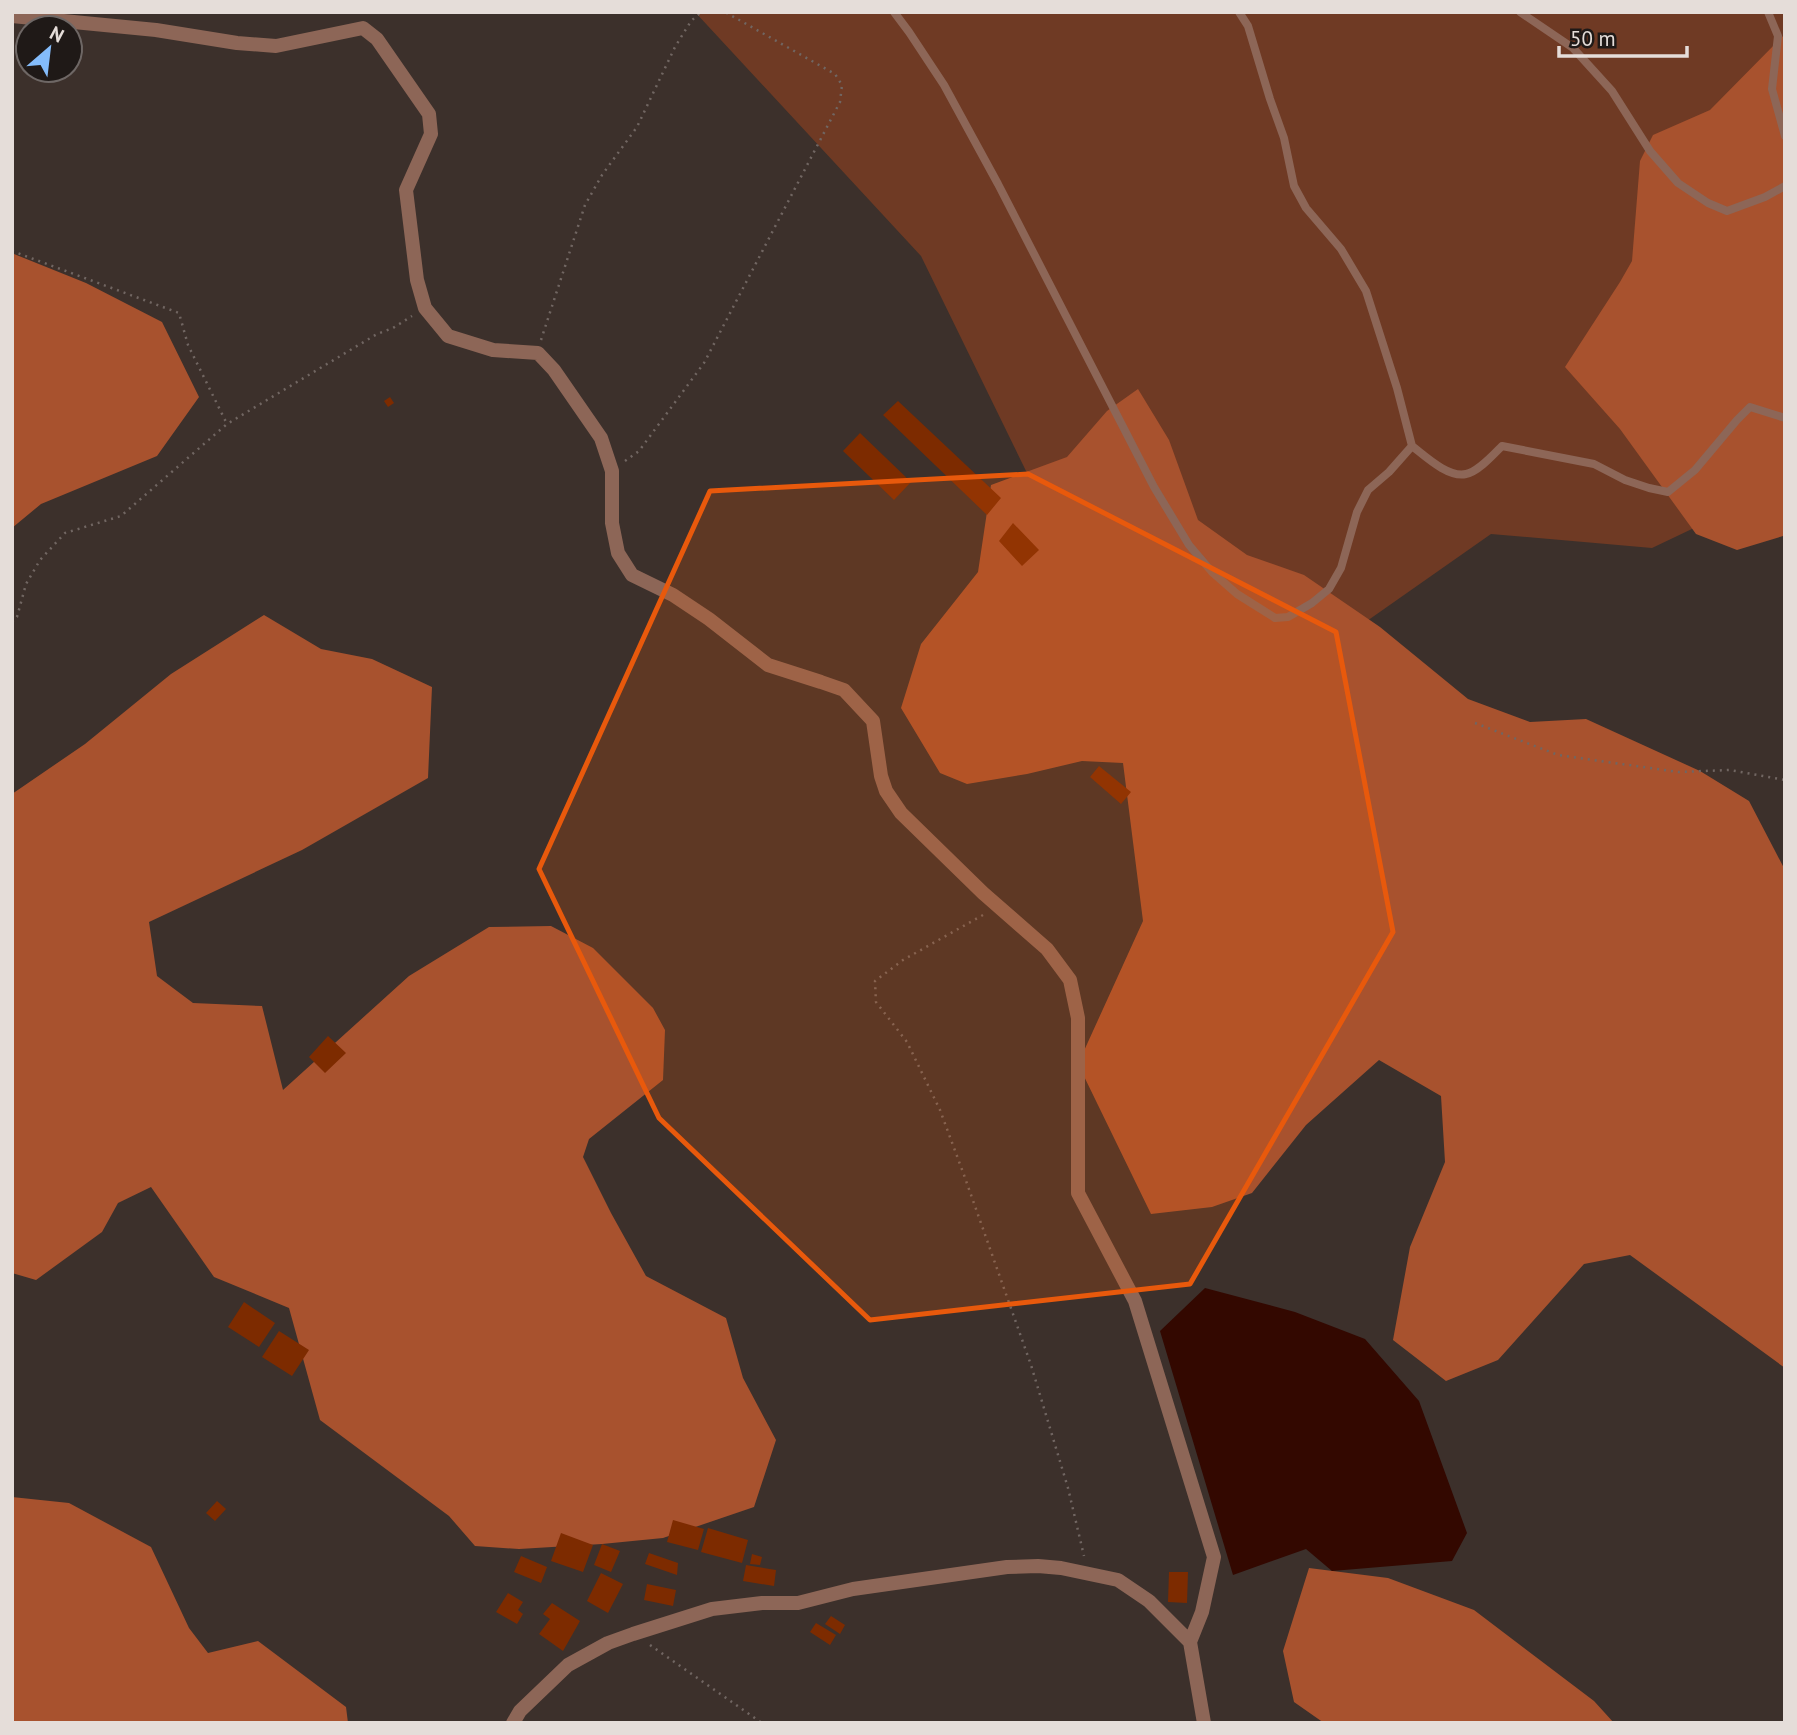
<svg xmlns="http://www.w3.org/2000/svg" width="1797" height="1735" font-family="'PT Sans',sans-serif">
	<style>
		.green { fill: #6f3a24 }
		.forest { fill: #a8522e }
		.water { fill: #330800 }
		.building { fill: #7d2b00 }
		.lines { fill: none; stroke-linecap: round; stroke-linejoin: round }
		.path { stroke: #716662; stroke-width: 2.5; stroke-dasharray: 2 5; stroke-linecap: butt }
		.service { stroke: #8d6657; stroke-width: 8 }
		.minor { stroke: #8d6657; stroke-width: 14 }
		.marked { fill: #e8590c; fill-opacity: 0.2; stroke: #e8590c; stroke-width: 5; stroke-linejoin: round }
	</style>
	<rect width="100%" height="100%" fill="#3c302b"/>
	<path class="green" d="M695 12H1785V490L1778 488 1652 548 1491 534 1253 701 1091 604 921 256Z"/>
	<path class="forest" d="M1785 34V534L1783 536 1737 550 1696 534 1620 429 1565 367 1620 282 1632 261 1640 161 1653 135 1710 110Z
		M14 254 86 283 162 322 199 397 157 456 41 504 12 528V255Z
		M1138 389 1169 440 1198 520 1247 555 1304 575 1380 627 1468 699 1530 722 1586 719 1700 771 1749 801 1785 870V1368L1630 1255 1584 1264 1498 1360 1446 1381 1393 1340 1410 1247 1445 1162 1441 1096 1379 1060 1306 1125 1252 1193 1212 1207 1151 1214 1078 1064 1143 921 1123 763 1082 761 1027 774 967 784 940 773 901 708 921 644 978 572 991 485 1067 457 1107 411Z
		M264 615 321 649 372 659 432 687 428 778 302 850 149 922 157 976 193 1003 262 1006 283 1090 409 976 489 927 551 926 593 948 653 1008 665 1030 663 1080 589 1139 583 1157 611 1213 646 1276 726 1318 743 1378 776 1440 754 1507 663 1538 602 1544 519 1549 475 1546 449 1516 320 1420 289 1308 214 1277 151 1187 118 1203 102 1232 36 1280 12 1273V794L85 744 171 674Z
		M12 1497 69 1503 151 1547 189 1628 208 1653 258 1641 346 1707 348 1723H12Z
		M1309 1568 1388 1578 1474 1610 1594 1701 1614 1723H1324L1294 1702 1283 1651Z"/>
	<path class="water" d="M1205 1288 1295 1312 1365 1339 1419 1401 1467 1533 1452 1561 1332 1571 1306 1549 1233 1575 1160 1331Z"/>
	<path class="building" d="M390 397 394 403 388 407 384 401Z
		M898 401 1001 498 987 515 883 415Z
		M860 433 911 482 894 500 843 451Z
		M1013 523 1039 550 1022 566 999 541Z
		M1099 766 1131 792 1121 804 1090 777Z
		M328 1036 346 1053 325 1073 309 1057Z
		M244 1302 275 1323 259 1347 228 1327Z
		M279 1331 309 1350 292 1376 262 1357Z
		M217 1501 226 1509 215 1521 206 1513Z
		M673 1520 704 1529 698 1550 667 1542Z
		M708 1528 748 1540 742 1563 701 1552Z
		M561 1533 593 1545 583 1572 551 1561Z
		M602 1544 620 1551 611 1572 594 1565Z
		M649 1553 678 1563 677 1575 645 1564Z
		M752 1554 762 1557 760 1565 750 1564Z
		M521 1556 547 1567 541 1583 514 1572Z
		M746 1565 776 1570 774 1586 743 1581Z
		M1169 1572H1188L1187 1603 1168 1602Z
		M601 1573 623 1584 608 1613 587 1601Z
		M647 1584 676 1590 673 1606 644 1600Z
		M508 1593 523 1602 518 1610 523 1614 517 1624 496 1612Z
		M552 1603 580 1621 563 1651 539 1634 550 1619 543 1614Z
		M831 1616 845 1625 840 1634 825 1624Z
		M816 1623 836 1635 830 1645 810 1632Z"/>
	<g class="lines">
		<path class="path" d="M12 251 179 313 188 345 227 424
			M541 340 585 205 602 175 637 127 675 47 691 21 701 12
			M625 461 639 451 704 363 840 102 842 85 835 74 725 12
			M12 622 17 617 26 584 40 560 65 533 121 516 227 424 377 334 393 328 412 316
			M1475 723 1558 755 1678 772 1730 770 1785 780
			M983 915 903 960 875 981 876 1002 907 1042 940 1110 964 1175 1031 1365 1068 1488 1084 1556
			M650 1645 762 1723"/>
		<path class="service" d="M894 12 909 32 944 85 998 184 1154 487 1189 545 1212 572 1237 594 1275 618 1288 617 1312 603 1329 589 1341 568 1357 512 1368 490 1389 472 1412 446 1397 388 1366 291 1341 249 1306 208 1294 186 1284 138 1270 99 1248 26 1239 12
			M1520 12 1573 48 1612 91 1650 151 1678 183 1708 203 1727 211 1765 197 1785 186
			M1768 12 1778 36 1772 89 1785 136
			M1412 446C1425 456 1448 478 1466 474 1478 472 1494 454 1502 446L1594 464 1625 480 1649 488 1668 492 1695 470 1737 420 1750 407 1785 418"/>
		<path class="minor" d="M12 16 156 30 237 43 276 46 363 28 377 39 429 114 431 134 406 190 417 280 425 308 448 336 493 350 538 353 554 370 601 438 612 471V523L618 553 632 575 673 595 709 619 768 665 821 682 844 690 873 721 881 776 886 791 901 813 983 893 1047 949 1070 980 1078 1018V1193L1135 1301 1214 1557 1202 1612 1190 1642 1204 1723
			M513 1723 520 1711 568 1665 608 1643 633 1634 712 1609 762 1603H798L853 1589 1007 1567 1038 1566 1061 1568 1118 1580 1149 1601 1190 1642"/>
	</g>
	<path class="marked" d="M1028 474 1336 632 1393 932 1190 1284 870 1320 659 1118 539 869 710 491Z"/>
	<rect width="1797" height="1735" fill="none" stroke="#e5ddd9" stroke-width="28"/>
	<g transform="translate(49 49) rotate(28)"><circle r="33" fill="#1f1917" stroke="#6e6765" stroke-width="2"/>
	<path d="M0-5L12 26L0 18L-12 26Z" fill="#84bcfb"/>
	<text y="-10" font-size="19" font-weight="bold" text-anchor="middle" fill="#e5ddd9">N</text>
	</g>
	<path d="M1559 46v10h128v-10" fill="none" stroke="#e5ddd9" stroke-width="3.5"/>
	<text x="1570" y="46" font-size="21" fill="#e5ddd9" stroke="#1f1917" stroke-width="5" paint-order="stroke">50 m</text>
</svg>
